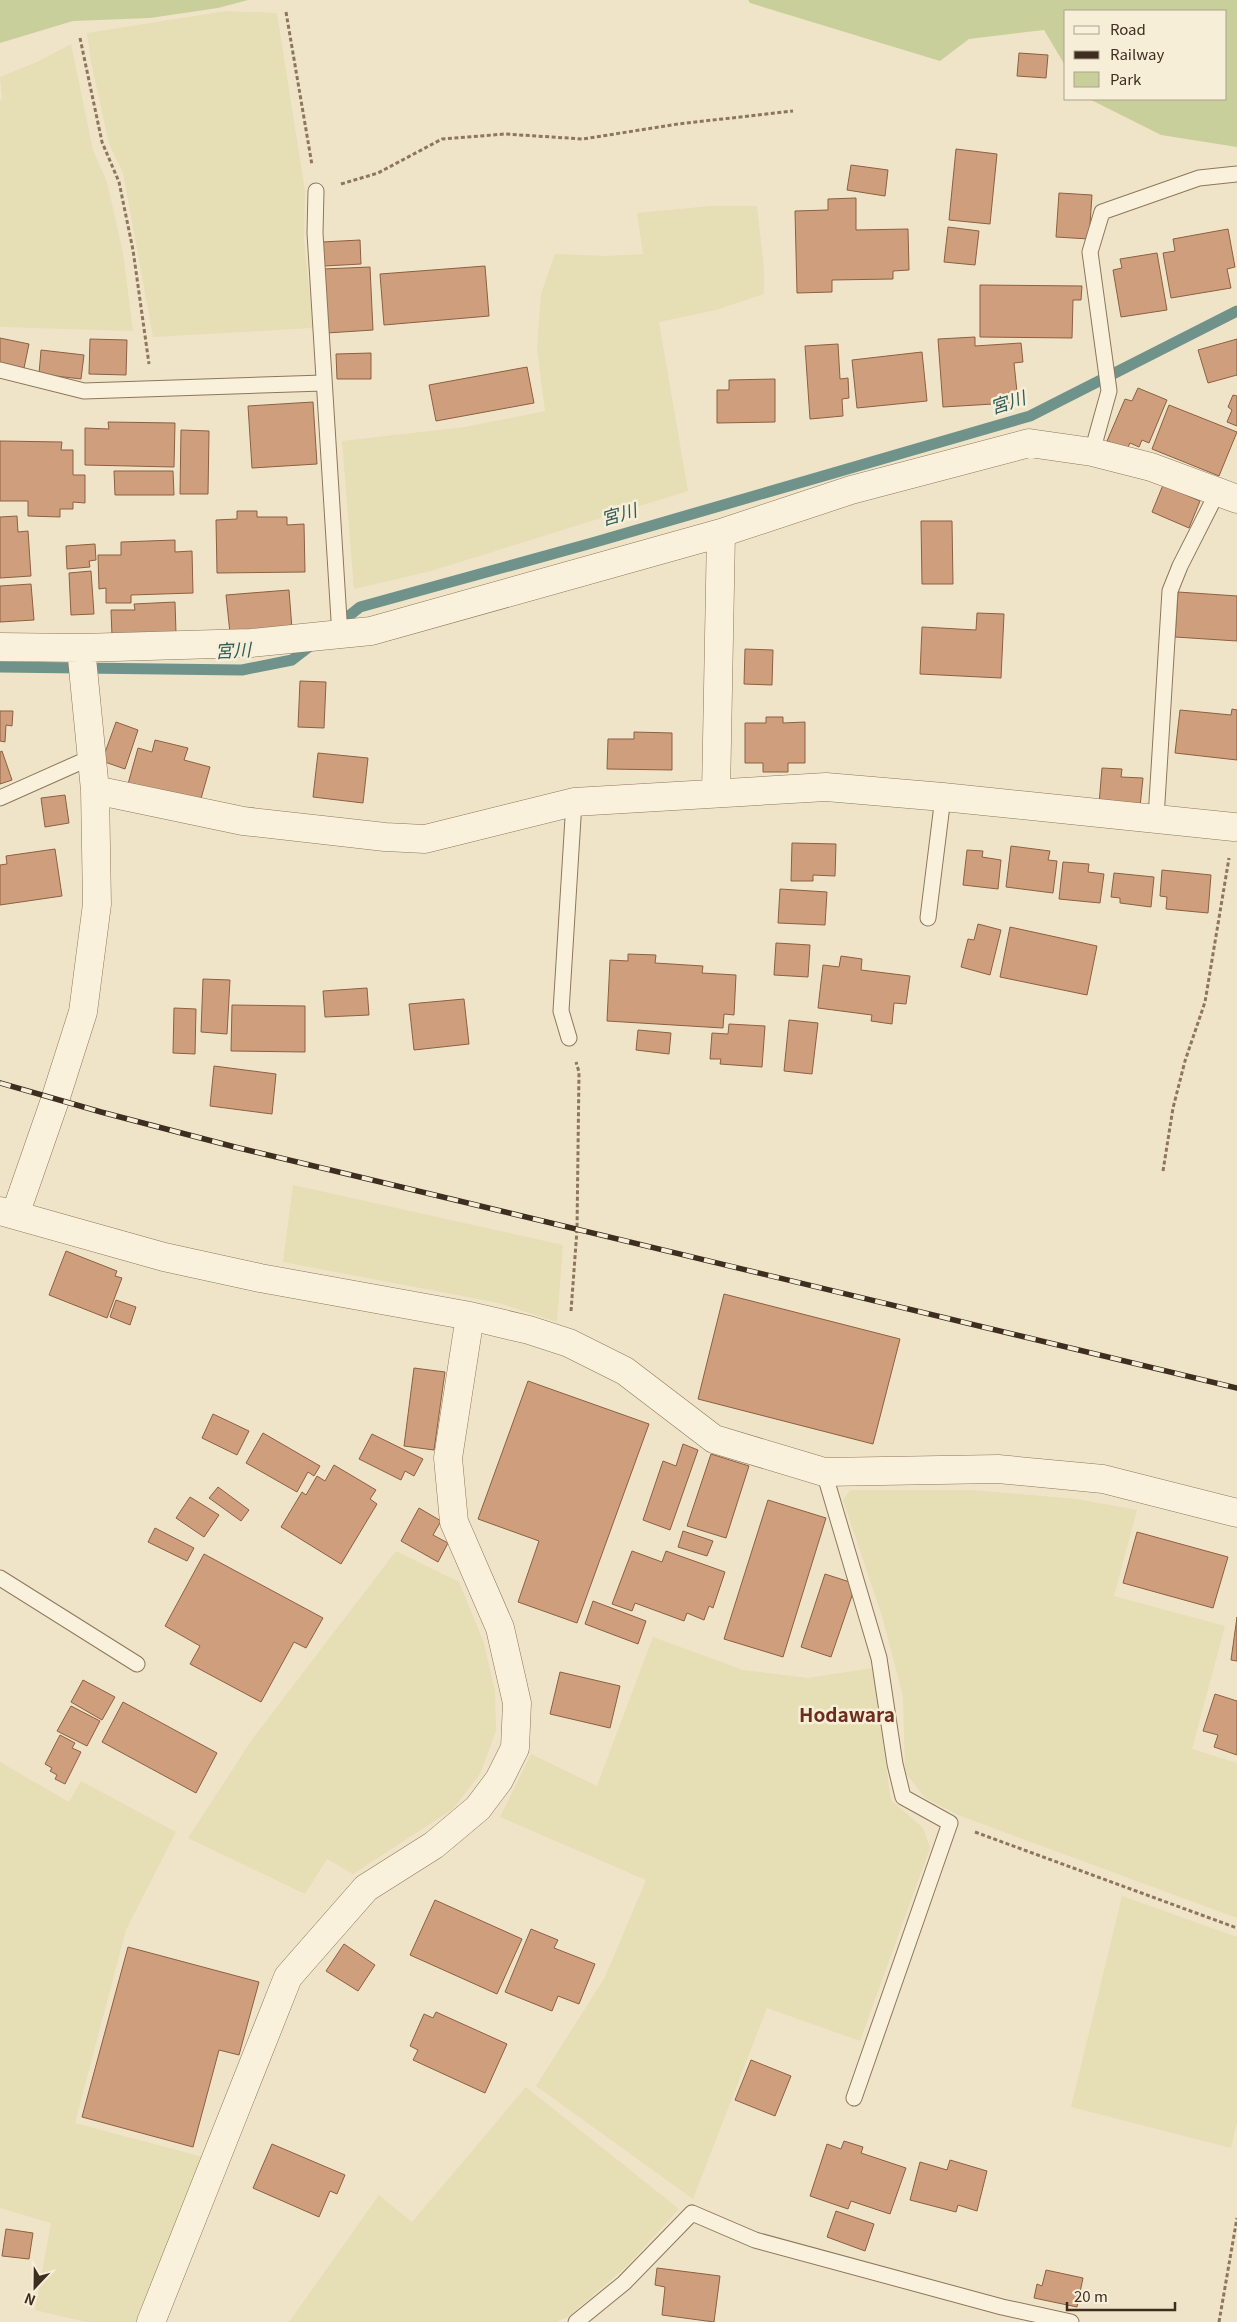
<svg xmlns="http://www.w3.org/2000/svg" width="1237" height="2322" font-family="Georgia,'Noto Sans JP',serif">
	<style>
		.farmland { fill: #e6deb5 }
		.green { fill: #c9cf9b }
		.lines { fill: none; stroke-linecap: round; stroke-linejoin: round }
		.stream { stroke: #6f938a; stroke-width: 11 }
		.building { fill: #cf9f7d; stroke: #8d5f41 }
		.service-casing { stroke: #8d765c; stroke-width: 17 }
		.minor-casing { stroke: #8d765c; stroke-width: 29 }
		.path { stroke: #8d765c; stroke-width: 3; stroke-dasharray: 4 2.5; stroke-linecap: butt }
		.service { stroke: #faf1dc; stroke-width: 15 }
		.minor { stroke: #faf1dc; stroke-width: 28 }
		.rail-casing { stroke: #3d2e20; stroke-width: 5.5 }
		.rail { stroke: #f7eed8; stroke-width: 4; stroke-dasharray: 11; stroke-linecap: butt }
		.labels { text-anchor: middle; stroke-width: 5; stroke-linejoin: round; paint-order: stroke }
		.water-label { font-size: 18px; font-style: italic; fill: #2f5d5a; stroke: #f7eed8 }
		.quarter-label { font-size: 19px; font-weight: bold; fill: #6b2e1e; stroke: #f7eed8 }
	</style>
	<rect width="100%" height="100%" fill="#f0e4c8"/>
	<path class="farmland" d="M226 11 277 13 305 191 304 240 313 328 153 337 123 173 109 144 91 62 87 33Z
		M71 44 93 150 107 182 123 253 133 331 0 327V100L2 99 0 77 37 62Z
		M711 206H757L764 269V294L716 310 659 322 688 491 431 571 354 589 342 441 465 427 545 411 537 349 541 294 555 254 606 256 643 254 637 213Z
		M293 1185 563 1245 557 1322 499 1303 283 1262Z
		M850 1490H972L1077 1499 1137 1510 1114 1596 1225 1626 1192 1749 1237 1763V1918L958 1815 925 1798 905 1772 903 1697 882 1616 843 1500Z
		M396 1551 459 1582 484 1643 495 1691 496 1731 480 1774 453 1809 353 1874 327 1859 305 1894 188 1838 253 1738Z
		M653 1637 743 1670 808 1678 872 1668 891 1800 923 1828 930 1848 860 2041 767 2008 693 2199 536 2086 605 1977 646 1880 500 1817 531 1754 597 1786Z
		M0 1762 69 1802 81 1781 176 1832 126 1930 75 2123 203 2157 136 2322H86L35 2310 51 2223 0 2208Z
		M1122 1896 1237 1937V2122L1231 2148 1071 2107Z
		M526 2087 679 2209 627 2266 569 2316 557 2322H289L379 2195 412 2222Z"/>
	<path class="green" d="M0 0H248L218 8 150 18 73 21 0 43Z
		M748 0H1237V147L1161 135 1089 99H1226V11H1066V67L1044 30 969 39 940 61 750 3Z"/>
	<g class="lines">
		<path class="stream" d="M335 627 360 607 592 543 1030 416 1237 311
			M0 667 242 670 292 660 314 643"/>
	</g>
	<path class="building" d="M1019 53 1048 55 1046 78 1017 76Z
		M956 149 997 154 990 224 949 220Z
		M851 165 888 170 885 196 847 190Z
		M1059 193 1092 195 1089 239 1056 237Z
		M856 198V230L908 229 909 270 893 271V279L832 280V292L797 293 795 211 828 210V199Z
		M948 227 979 231 975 265 944 262Z
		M1228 229 1235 267 1227 269 1231 288 1171 298 1163 253 1175 251 1173 239Z
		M360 240 361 264 324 266 322 242Z
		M1157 253 1167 310 1121 317 1113 270 1122 268 1120 259Z
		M485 266 489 316 384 325 380 274Z
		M370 267 373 330 327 333 323 269Z
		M980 285 1082 286 1081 300H1073L1072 338 980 337Z
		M975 337V346L1021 343 1023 362 1014 363 1017 392H1009L1010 403 943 407 938 339Z
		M0 338 29 344 24 368 0 363Z
		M90 339 127 340 126 375 89 374Z
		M1237 339V375L1208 383 1198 350Z
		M838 344 840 379 848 378 849 398 842 399 843 416 810 419 805 346Z
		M41 350 84 355 81 379 39 374Z
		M922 352 927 401 857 408 852 360Z
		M371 353V379H337L336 354Z
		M527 367 534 403 436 421 429 385Z
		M775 379V422L717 423V390H729V380Z
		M1138 388 1167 400 1149 443 1142 440 1139 447 1130 443 1127 449 1107 441 1125 399 1132 401Z
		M1233 395 1237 396V426L1227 422 1232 410 1228 407Z
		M313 402 317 464 252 468 248 406Z
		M1169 405 1237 432 1219 476 1152 449Z
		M108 422 175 423 174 467 85 465V428L109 429Z
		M181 430 209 431 208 494H180Z
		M0 441 62 442 61 450H73V475H85V503L73 502V509H60V517L28 516V501H0Z
		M114 471H173L174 495H115Z
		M1163 485 1200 501 1189 528 1152 512Z
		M237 511H257V517H287V525L304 524 305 572 217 573 216 520 237 519Z
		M17 516 18 532 28 531 31 576 0 578V517Z
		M921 521H952L953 584H922Z
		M175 540V552L192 551 193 593 131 595V603H106V588L99 589 98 555H121V542Z
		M95 544 96 560 89 561 90 567 67 569 66 546Z
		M91 571 94 614 71 615 69 573Z
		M31 584 34 620 0 622V586Z
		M289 590 292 629 230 633 226 595Z
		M1178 592 1237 596V641L1175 637Z
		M175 602 176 633 112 636 111 610H135L134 604Z
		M977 613 1004 614 1001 678 920 674 922 627 976 630Z
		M745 649 773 650 772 685 744 684Z
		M300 681 326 682 324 728 298 727Z
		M1232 709 1237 710V760L1175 753 1180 710 1231 715Z
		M0 711H13L12 726 6 725 5 742 0 741Z
		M766 717H783V723L805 722V763H788V772H763V763H745V723H766Z
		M116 722 138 730 125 769 102 761Z
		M634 732 672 733V770L607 769 608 739H634Z
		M155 740 188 748 184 760 210 767 200 802 128 784 138 748 152 752Z
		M2 751 12 780 0 784V752Z
		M318 753 368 758 363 803 313 797Z
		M1102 768 1122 769 1121 777 1143 778 1140 807 1099 804Z
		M65 795 69 823 45 827 41 798Z
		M792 843 836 844 835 876 813 875V881H791Z
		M1011 846 1050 851 1048 860 1057 861 1053 893 1006 887Z
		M55 849 62 896 0 905V865L7 864 6 856Z
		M967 850 983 851 982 857 1001 860 998 889 963 885Z
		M1063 862 1089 864 1088 872 1104 874 1100 903 1059 899Z
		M1162 870 1211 875 1208 913 1166 909 1167 897 1160 896Z
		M1114 873 1154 877 1151 907 1120 903V898L1111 897Z
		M780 889 827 892 825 925 778 923Z
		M978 924 1001 930 990 975 961 967 968 939 974 940Z
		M1010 927 1097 946 1087 995 1000 977Z
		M776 943 810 945 808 977 774 975Z
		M628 954 656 955 655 963 703 966 702 973 736 975 734 1015 724 1014 723 1028 607 1021 610 960 628 961Z
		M841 956 862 959 861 970 910 976 906 1004 894 1003 892 1024 871 1021 872 1015 818 1008 823 965 839 967Z
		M203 979 230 980 227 1034 201 1032Z
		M367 988 369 1015 325 1017 323 991Z
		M464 999 469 1044 414 1050 409 1004Z
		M232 1005 305 1006V1052L231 1051Z
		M174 1008 196 1009 195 1054 173 1053Z
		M789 1020 818 1023 812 1074 784 1071Z
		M729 1024 765 1026 762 1067 720 1064 721 1059H710L712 1033 728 1034Z
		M638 1030 671 1033 669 1054 636 1050Z
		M214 1066 276 1074 272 1114 210 1106Z
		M66 1251 117 1271 115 1276 122 1278 107 1318 49 1295Z
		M724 1294 900 1339 873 1444 698 1399Z
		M116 1300 136 1307 130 1325 110 1317Z
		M414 1368 445 1372 434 1450 404 1446Z
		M528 1381 649 1424 577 1623 518 1602 539 1541 478 1519Z
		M213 1414 249 1431 237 1455 202 1438Z
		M263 1433 320 1466 314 1476 308 1472 297 1492 246 1463Z
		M372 1434 423 1459 414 1476 405 1471 401 1480 359 1459Z
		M683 1444 698 1450 670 1530 643 1520 663 1461 676 1466Z
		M711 1454 749 1466 726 1538 687 1526Z
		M334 1465 376 1490 370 1499 377 1504 341 1564 281 1527 302 1492 306 1495 317 1476 325 1481Z
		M218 1487 249 1510 241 1521 209 1498Z
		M190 1497 219 1515 204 1537 176 1518Z
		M768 1500 826 1518 783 1657 724 1639Z
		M419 1508 441 1521 433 1535 448 1543 438 1562 401 1541Z
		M155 1528 194 1548 187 1561 148 1542Z
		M683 1531 713 1541 707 1556 678 1547Z
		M1137 1532 1228 1557 1213 1608 1123 1583Z
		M632 1551 662 1562 666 1551 725 1572 713 1608 709 1606 704 1620 687 1613 684 1621 635 1603 632 1611 612 1604Z
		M204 1554 323 1618 306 1648 294 1642 261 1702 190 1664 200 1646 165 1626Z
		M825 1574 856 1584 831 1657 801 1647Z
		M593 1601 646 1621 638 1644 585 1624Z
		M1237 1617V1661L1231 1660Z
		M560 1672 620 1686 610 1728 550 1714Z
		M83 1680 115 1697 102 1720 71 1702Z
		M1215 1694 1237 1701V1755L1214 1747 1218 1735 1203 1731Z
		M123 1702 217 1753 196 1793 102 1742Z
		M71 1706 100 1721 87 1746 57 1731Z
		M60 1735 75 1743 72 1748 81 1752 65 1784 55 1779 57 1775 50 1771 52 1768 45 1764Z
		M435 1900 522 1939 497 1994 410 1955Z
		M531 1929 558 1940 554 1948 595 1964 579 2004 558 1996 552 2011 505 1992Z
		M344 1944 375 1965 358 1991 326 1971Z
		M128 1947 259 1982 239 2055 219 2050 193 2147 82 2117Z
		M436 2012 507 2044 485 2093 413 2060 418 2050 410 2046 424 2014 433 2018Z
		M751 2060 791 2076 775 2116 735 2100Z
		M844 2141 863 2147 861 2153 906 2168 890 2214 851 2201 848 2209 810 2196 827 2144 841 2149Z
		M272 2144 345 2175 337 2194 330 2191 319 2217 253 2188Z
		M950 2160 987 2171 977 2211 958 2205 956 2212 910 2200 920 2162 947 2170Z
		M836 2211 874 2224 865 2251 827 2237Z
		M6 2229 33 2233 29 2259 2 2256Z
		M657 2268 720 2276 714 2322 662 2315 665 2287 655 2285Z
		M1046 2270 1083 2278 1077 2307 1034 2298 1037 2284 1042 2286Z"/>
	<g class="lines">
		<g class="service-casing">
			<path id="service" d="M316 191 315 233 340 636
				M0 370 84 391 323 383
				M1092 452 1109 391 1090 252 1102 212 1199 178 1237 174
				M0 798 92 757
				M1156 818 1170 591 1180 566 1218 491
				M928 918 943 797
				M569 1038 561 1011 574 802
				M824 1472 879 1658 895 1764 903 1797 950 1823 854 2098
				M0 1578 137 1664
				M576 2322 624 2283 692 2213 755 2240 1002 2307 1071 2322"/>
		</g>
		<g class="minor-casing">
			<path id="minor" d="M0 647 81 648 251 643 371 631 721 533 851 490 1029 443 1092 452 1151 467 1237 499
				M95 790 243 821 385 837 425 839 574 802 826 787 943 797 1234 827
				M716 793 721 533
				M0 1211 164 1257 260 1278 470 1316 529 1330 569 1343 625 1371 714 1439 824 1472 998 1469 1103 1479 1237 1513
				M15 1215 55 1100 83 1012 97 904 95 790 81 648
				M151 2322 288 1977 366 1888 434 1845 478 1808 499 1780 515 1748 517 1703 500 1628 454 1522 448 1458 470 1316"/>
		</g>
		<path class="path" d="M286 12 312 165
			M80 38 102 142 119 182 133 250 149 364
			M341 184 378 173 442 139 505 134 583 139 678 124 793 111
			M1163 1171 1173 1108 1185 1061 1205 1002 1229 858
			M571 1311 577 1230 579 1072 576 1062
			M975 1832 1237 1928
			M1219 2322 1237 2218"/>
		<use href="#service" class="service"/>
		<use href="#minor" class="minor"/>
		<g class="rail-casing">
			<path id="rail" d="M0 1083 101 1112 235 1147 1237 1388"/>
		</g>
		<use href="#rail" class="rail"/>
	</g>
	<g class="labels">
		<g class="water-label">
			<text transform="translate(1008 403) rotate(-18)" y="6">宮川</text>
			<text transform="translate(619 515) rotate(-16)" y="6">宮川</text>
			<text transform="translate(233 651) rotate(-3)" y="6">宮川</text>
		</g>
		<g class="quarter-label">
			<text x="847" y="1722">Hodawara</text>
		</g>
	</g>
	<rect x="1064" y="10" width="162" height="90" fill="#f7eed8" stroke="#ada18e"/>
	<rect x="1074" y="26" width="25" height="8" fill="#faf1dc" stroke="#ada18e"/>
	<text x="1110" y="35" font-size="15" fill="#3d2e20">Road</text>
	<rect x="1074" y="51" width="25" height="8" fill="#3d2e20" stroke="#ada18e"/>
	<text x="1110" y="60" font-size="15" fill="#3d2e20">Railway</text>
	<rect x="1074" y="72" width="25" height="15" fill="#c9cf9b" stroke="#ada18e"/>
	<text x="1110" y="85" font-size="15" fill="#3d2e20">Park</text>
	<g transform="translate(35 2287) rotate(202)" stroke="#f7eed8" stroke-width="4" paint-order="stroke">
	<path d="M0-4L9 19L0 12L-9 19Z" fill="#3d2e20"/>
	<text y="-8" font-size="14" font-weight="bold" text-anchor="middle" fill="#3d2e20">N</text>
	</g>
	<path d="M1067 2302v8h108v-8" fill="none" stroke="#3d2e20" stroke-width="2.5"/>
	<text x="1074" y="2302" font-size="15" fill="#3d2e20" stroke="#f7eed8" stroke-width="4" paint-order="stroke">20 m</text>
</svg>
